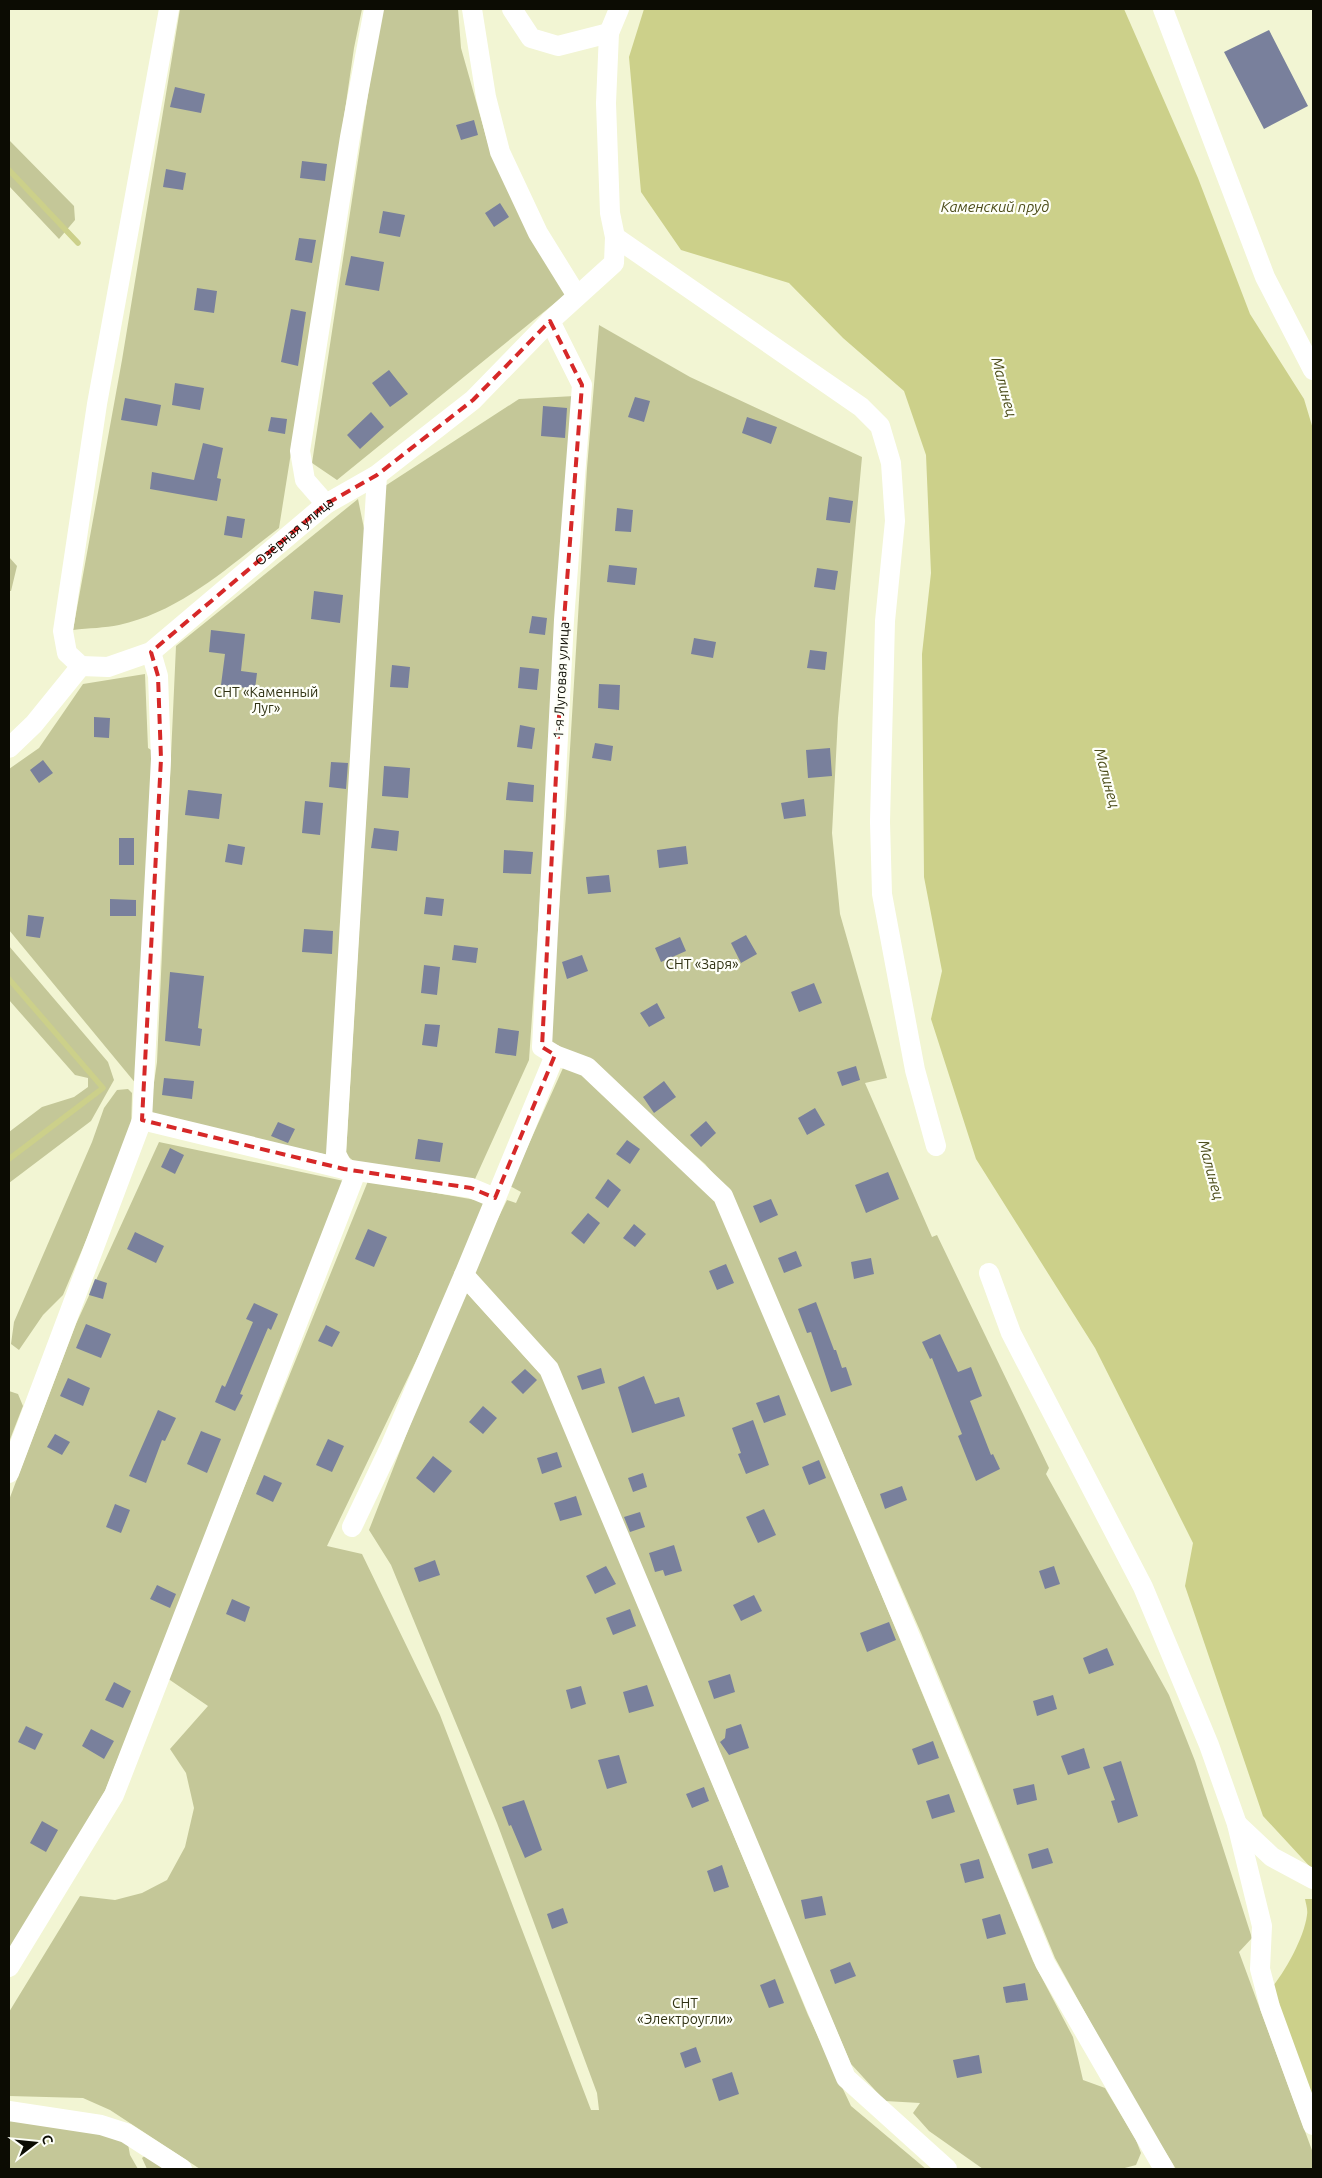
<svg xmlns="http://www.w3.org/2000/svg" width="1322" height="2178" font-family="Ubuntu,sans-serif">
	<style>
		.green { fill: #c4c798 }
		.water { fill: #ccd08a }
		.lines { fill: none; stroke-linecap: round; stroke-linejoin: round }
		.stream { stroke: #ccd08a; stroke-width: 5.5 }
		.building { fill: #79809c }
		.minor { stroke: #fff; stroke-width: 20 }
		.marked { fill: none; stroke: #d62828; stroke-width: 4; stroke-dasharray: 10 6; stroke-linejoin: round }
		.labels { text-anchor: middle; stroke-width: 4.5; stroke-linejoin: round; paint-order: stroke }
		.street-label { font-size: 14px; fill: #0c0c03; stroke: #fefff8 }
		.park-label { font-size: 14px; fill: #303213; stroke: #fefff8 }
		.water-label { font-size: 15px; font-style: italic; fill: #4d4e1b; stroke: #fefff8 }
	</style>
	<rect width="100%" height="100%" fill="#f2f5d3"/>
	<path class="green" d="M180 9H362L354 48 338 158 279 528C229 566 182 611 119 625 105 628 89 628 73 630L122 360Z
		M381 9H458L461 48 491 154 566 294 337 480 312 463Z
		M9 140 74 206 75 220 59 239 9 186Z
		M599 325 690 377 862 457 838 718 832 833 840 914 887 1078 865 1083 932 1237 937 1235 1049 1468 1046 1474 1169 1695 1195 1761 1252 1938 1239 1952 1313 2153V2169H1176L1135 2103 1055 1958 921 1633 729 1192 705 1164 591 1062 549 1046 566 815 587 468Z
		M575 396 529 1060 475 1179 355 1162 346 1155 385 486 519 399Z
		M358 499 368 548 328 1155 149 1117 157 1062 176 646Z
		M9 557 17 566 11 591H9Z
		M145 674 148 748 153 751 137 1085 9 930V769L39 748 83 684Z
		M9 946 108 1062 114 1080 91 1121 9 1183V1132L42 1107 74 1097 88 1087V1078L75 1075 9 1000Z
		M563 1068 579 1072 719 1202 1033 1961 1073 2037 1083 2080 1105 2088 1136 2140 1141 2153 1136 2165 1121 2169H983L929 2131 913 2113 920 2103 885 2101 851 2064 802 1950 560 1372 472 1271 507 1200 516 1203 521 1192 510 1186Z
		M128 1089 132 1093 131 1134 63 1295 43 1315 19 1350 11 1344 14 1322 92 1142 104 1108 117 1090Z
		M159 1142 344 1181 213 1521 105 1791 9 1952V1500L76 1324Z
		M368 1181 487 1202 454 1282 327 1546 362 1554 440 1715 591 2110H599L597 2093 497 1823 391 1565 369 1530 441 1346 466 1292 545 1379 808 2015 851 2106 926 2169H200L110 2110 83 2098 9 2096V2012L80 1896 115 1900 142 1893 167 1880 185 1847 194 1808 186 1773 170 1749 208 1706 167 1678Z
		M9 1391 18 1394 23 1406 9 1442Z
		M9 2111 126 2133 130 2155 138 2169H9Z
		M147 2154 171 2169H147L142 2158Z"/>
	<path class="water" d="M644 9H1124L1198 178 1250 314 1304 399 1313 429V1870L1263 1816 1185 1586 1193 1543 1095 1348 976 1159 931 1019 942 971 924 877 922 654 931 573 926 455 904 391 843 338 789 283 681 250 641 192 629 57Z
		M1305 1899H1313V2105L1270 1990C1285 1972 1304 1938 1307 1915 1308 1910 1306 1904 1305 1899Z"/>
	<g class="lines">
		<path class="stream" d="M9 170 78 243
			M9 979 103 1088 9 1159"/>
	</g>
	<path class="building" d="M1269 30 1308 106 1264 129 1224 52Z
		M175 87 205 94 201 113 170 107Z
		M474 120 478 135 461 140 456 125Z
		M302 161 327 164 325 181 300 178Z
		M166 169 186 173 183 190 163 187Z
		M500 203 509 217 494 227 485 213Z
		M383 211 405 215 400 237 379 233Z
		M299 238 316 240 312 263 295 260Z
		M351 256 384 262 379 291 345 285Z
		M197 288 217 291 214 313 194 310Z
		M291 309 306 312 298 366 281 362Z
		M389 370 408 394 390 407 372 383Z
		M175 383 204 388 200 410 172 405Z
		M635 397 650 401 644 422 628 417Z
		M125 398 161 405 157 426 121 420Z
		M543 406 567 408 565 438 541 436Z
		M371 412 384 427 360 449 347 435Z
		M271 417 287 419 285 434 268 431Z
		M747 417 777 427 771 444 742 433Z
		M203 443 223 448 217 478 221 479 217 501 150 489 152 472 194 480Z
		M829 497 853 501 850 523 826 520Z
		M617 508 633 510 631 532 615 531Z
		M227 516 245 519 242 538 224 535Z
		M609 565 637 568 635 585 607 582Z
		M817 568 838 571 835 590 814 587Z
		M314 591 343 595 340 623 311 619Z
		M532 616 547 618 545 635 529 633Z
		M211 630 245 634 241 671 257 673 255 689 221 685 225 654 209 652Z
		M694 638 716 642 713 658 691 654Z
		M810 650 827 652 825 670 807 668Z
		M392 665 410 667 408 688 390 687Z
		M520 667 539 669 537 690 518 688Z
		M599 684 620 685 619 710 598 708Z
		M94 717 110 718 109 738 94 737Z
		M520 725 535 728 532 749 517 747Z
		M595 743 613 746 611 761 592 758Z
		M830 748 832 776 808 778 806 750Z
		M43 760 53 773 39 783 30 770Z
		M331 762 348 763 346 789 329 787Z
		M384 766 410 768 408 798 382 796Z
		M508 782 534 785 533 802 506 800Z
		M188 790 222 794 219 819 185 815Z
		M804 799 806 816 784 819 781 803Z
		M305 801 323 803 320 835 302 833Z
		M374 828 399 831 397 851 371 848Z
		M119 838H134V865H119Z
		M228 844 245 847 242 865 225 862Z
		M686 846 688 864 659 868 657 850Z
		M504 850 533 852 531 874 503 873Z
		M609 875 611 892 588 894 586 877Z
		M426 897 444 899 442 916 424 914Z
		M110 899 136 900V916H110Z
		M28 915 44 917 40 938 26 936Z
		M304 929 333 931 332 954 302 952Z
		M746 935 757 954 741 963 731 943Z
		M680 937 686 951 661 962 655 948Z
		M454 945 478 948 476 963 452 960Z
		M582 955 588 971 567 979 562 962Z
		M424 965 440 967 437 995 421 993Z
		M170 972 204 976 198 1028 202 1029 200 1046 165 1041Z
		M814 983 822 1003 799 1012 791 992Z
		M657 1003 665 1018 649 1027 640 1013Z
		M425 1024 440 1025 437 1047 422 1045Z
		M498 1028 519 1031 516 1056 495 1053Z
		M856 1066 860 1080 842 1086 837 1072Z
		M164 1078 194 1081 192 1099 162 1095Z
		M664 1081 676 1097 654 1113 643 1097Z
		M815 1108 825 1125 807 1135 798 1118Z
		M706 1121 716 1133 701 1147 690 1135Z
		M278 1122 295 1129 288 1143 271 1136Z
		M418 1139 443 1143 440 1162 415 1159Z
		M627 1140 640 1149 630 1164 616 1154Z
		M170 1148 184 1155 175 1174 161 1167Z
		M888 1172 899 1199 866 1213 855 1185Z
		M608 1179 621 1190 608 1208 595 1198Z
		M771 1199 778 1215 760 1223 753 1206Z
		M588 1213 600 1223 584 1244 571 1233Z
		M634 1224 646 1234 635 1247 623 1238Z
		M368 1229 387 1237 374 1267 355 1259Z
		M135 1232 164 1246 156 1263 127 1249Z
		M796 1251 802 1266 784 1273 778 1258Z
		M871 1258 874 1274 854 1279 851 1262Z
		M726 1264 734 1283 717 1290 709 1271Z
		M95 1279 107 1283 103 1299 89 1295Z
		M816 1302 834 1350H836L842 1368 846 1367 852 1385 831 1392 811 1332 807 1333 798 1309Z
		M254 1303 278 1314 271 1330 268 1328 240 1394 243 1395 235 1411 215 1402 222 1385 225 1387 253 1322 246 1319Z
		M86 1324 111 1334 101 1358 76 1348Z
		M326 1325 340 1332 332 1347 318 1341Z
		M940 1334 958 1372 971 1367 982 1396 970 1401 991 1455 993 1454 1000 1469 976 1481 958 1436 962 1434 932 1358 930 1359 922 1342Z
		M601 1368 605 1383 582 1390 577 1376Z
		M525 1369 537 1380 523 1394 511 1382Z
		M644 1376 655 1404 679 1397 685 1416 632 1433 618 1387Z
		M68 1378 90 1388 83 1406 60 1396Z
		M779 1395 786 1415 764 1423 756 1403Z
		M483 1406 497 1418 483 1434 469 1422Z
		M158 1410 176 1418 165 1441 162 1440 146 1483 129 1476Z
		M753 1420 769 1465 746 1474 738 1454 741 1453 732 1428Z
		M201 1431 221 1439 207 1473 187 1464Z
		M55 1434 70 1442 62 1455 47 1447Z
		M328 1439 344 1446 332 1472 316 1465Z
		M557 1452 562 1467 542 1474 537 1458Z
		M433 1456 452 1471 434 1493 416 1478Z
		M819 1460 826 1478 809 1485 802 1467Z
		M643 1473 647 1487 633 1492 628 1478Z
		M264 1475 282 1483 273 1502 256 1494Z
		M902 1486 907 1500 885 1509 880 1494Z
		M576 1496 582 1515 560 1521 554 1503Z
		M115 1504 130 1510 121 1533 106 1527Z
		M764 1509 776 1535 758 1543 746 1517Z
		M640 1512 645 1527 630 1532 624 1517Z
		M674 1545 682 1571 665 1576 663 1570 655 1572 649 1553Z
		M435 1560 440 1575 419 1582 414 1568Z
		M606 1566 616 1584 595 1594 586 1576Z
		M1054 1566 1060 1584 1045 1589 1039 1571Z
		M157 1585 176 1594 170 1608 150 1599Z
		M754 1595 762 1611 741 1621 733 1605Z
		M232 1599 250 1607 245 1622 226 1614Z
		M630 1609 636 1626 613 1635 606 1618Z
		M889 1622 896 1640 867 1652 860 1633Z
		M1107 1648 1114 1665 1089 1674 1083 1658Z
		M730 1674 735 1692 714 1699 708 1681Z
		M114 1682 131 1691 123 1708 105 1700Z
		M647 1685 654 1706 629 1713 623 1692Z
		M581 1686 586 1704 571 1709 566 1690Z
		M1053 1695 1057 1709 1037 1716 1033 1701Z
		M741 1724 749 1748 729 1755 720 1742 725 1738 726 1729Z
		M26 1726 43 1734 35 1750 18 1742Z
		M91 1729 114 1741 104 1759 82 1746Z
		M933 1741 939 1758 918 1765 912 1749Z
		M1084 1748 1090 1768 1068 1775 1061 1756Z
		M619 1755 627 1783 607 1789 598 1760Z
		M1121 1761 1138 1816 1118 1823 1111 1801 1115 1800 1103 1767Z
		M1034 1784 1037 1800 1017 1805 1013 1789Z
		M704 1787 709 1801 692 1808 686 1794Z
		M949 1794 955 1812 932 1819 926 1801Z
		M524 1800 542 1850 525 1858 511 1825 509 1826 502 1807Z
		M42 1821 58 1830 46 1852 30 1843Z
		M1048 1848 1053 1863 1032 1869 1028 1854Z
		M979 1859 984 1878 965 1883 960 1864Z
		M722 1865 729 1887 714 1892 707 1871Z
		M822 1896 826 1915 805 1919 801 1900Z
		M563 1908 568 1923 552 1929 547 1914Z
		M1000 1914 1006 1934 987 1939 982 1919Z
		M850 1962 856 1976 835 1984 830 1970Z
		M775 1979 784 2003 769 2008 760 1985Z
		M1025 1983 1028 2000 1006 2003 1003 1987Z
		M696 2047 701 2062 685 2068 680 2053Z
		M979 2055 982 2073 957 2078 953 2060Z
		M732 2072 739 2094 719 2101 712 2079Z"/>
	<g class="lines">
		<g class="minor">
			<path d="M472 9 486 97 500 152 538 233 577 296"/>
			<path d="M512 9 531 38 558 46 609 33"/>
			<path d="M1163 9 1265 277 1313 370"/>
			<path d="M615 237 861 407 880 426 891 463 895 521 885 621 880 822 882 894 915 1070 936 1146"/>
			<path d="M550 321 582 385 564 620 542 1047 555 1055 587 1067 723 1196 911 1639 1045 1963 1164 2169"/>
			<path d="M377 475 336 1154 344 1169 471 1188 495 1198"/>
			<path d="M326 504 305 480 300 451 350 137 374 9"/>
			<path id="s1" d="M81 666 108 667 151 652 326 504 377 475 473 400 550 321 614 263 615 237 610 213 606 103 609 33 619 9"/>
			<path d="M81 666 67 653 63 631 97 404 169 9"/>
			<path d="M9 748 34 724 81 666"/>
			<path d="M555 1055 464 1275 549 1369 846 2078 947 2169"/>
			<path d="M142 1120 344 1169"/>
			<path d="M989 1273 1011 1333 1143 1587 1209 1745 1237 1824 1262 1926 1260 1969 1270 2007 1313 2125"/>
			<path d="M9 1473 142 1120 161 759 158 676 151 652"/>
			<path d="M352 1527 391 1445 464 1275"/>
			<path d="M1237 1824 1272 1857 1313 1879"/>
			<path d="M9 1967 114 1795 356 1172"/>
			<path d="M9 2111 101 2125 126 2133 182 2169"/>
		</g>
	</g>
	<path class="marked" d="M550 321 582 385 564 620 542 1047 555 1055 495 1198 471 1188 344 1169 142 1120 161 759 158 676 151 652 326 504 377 475 473 400Z"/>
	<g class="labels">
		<g class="street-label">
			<text dy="5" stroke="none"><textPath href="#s1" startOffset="260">Озёрная улица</textPath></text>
			<text transform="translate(561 680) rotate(-87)" y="5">1-я Луговая улица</text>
		</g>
		<g class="park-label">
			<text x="266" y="697">СНТ «Каменный<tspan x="266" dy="16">Луг»</tspan></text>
			<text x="702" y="969">СНТ «Заря»</text>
			<text x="685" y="2008">СНТ<tspan x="685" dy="16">«Электроугли»</tspan></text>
		</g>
		<g class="water-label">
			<text x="995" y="212">Каменский пруд</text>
			<text transform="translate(1004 387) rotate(75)" y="5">Малинец</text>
			<text transform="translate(1107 778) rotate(75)" y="5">Малинец</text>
			<text transform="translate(1211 1170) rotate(75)" y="5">Малинец</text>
		</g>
	</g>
	<rect width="1322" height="2178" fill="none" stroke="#0c0c03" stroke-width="20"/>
	<g transform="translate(35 2143) rotate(74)" stroke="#fefff8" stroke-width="4" paint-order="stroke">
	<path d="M0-4L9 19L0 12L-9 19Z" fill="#0c0c03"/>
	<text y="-8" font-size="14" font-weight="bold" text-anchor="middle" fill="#0c0c03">С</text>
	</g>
</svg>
